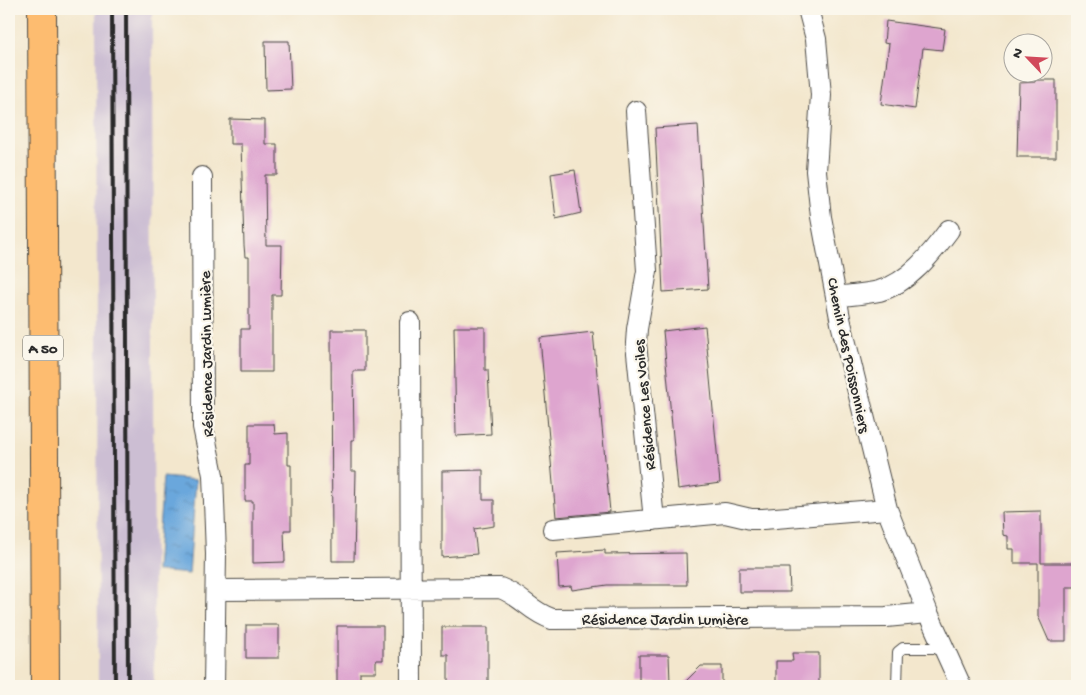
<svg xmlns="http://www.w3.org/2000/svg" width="1086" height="695" font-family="'Gochi Hand',sans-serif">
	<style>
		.railway { fill: #ccbed3 }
		.water { fill: url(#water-ripples); stroke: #4a6984 }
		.building { fill: #dea5cf }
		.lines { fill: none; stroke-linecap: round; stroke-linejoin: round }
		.service-casing { stroke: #494743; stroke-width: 12 }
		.minor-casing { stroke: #494743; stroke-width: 22 }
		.motorway-casing { stroke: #494743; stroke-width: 30 }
		.service { stroke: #fff; stroke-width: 10 }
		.minor { stroke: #fff; stroke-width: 20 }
		.motorway { stroke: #fdbc6f; stroke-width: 28 }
		.rail { stroke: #2b2b2b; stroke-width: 4 }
		.labels { text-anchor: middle; stroke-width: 4.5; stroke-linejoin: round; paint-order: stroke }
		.shield { fill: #fbf7ec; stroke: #696865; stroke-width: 1 }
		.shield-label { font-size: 15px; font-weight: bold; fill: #2b2b2b }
		.street-label { font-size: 16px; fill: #2b2b2b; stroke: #fbf7ec }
	</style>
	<defs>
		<pattern id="water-ripples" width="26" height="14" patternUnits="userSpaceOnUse" patternTransform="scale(1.25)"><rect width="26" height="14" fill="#6aa7dc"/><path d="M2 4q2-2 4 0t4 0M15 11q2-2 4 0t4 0" fill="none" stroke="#5788b3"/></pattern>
	</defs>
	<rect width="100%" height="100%" fill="#fbf7ec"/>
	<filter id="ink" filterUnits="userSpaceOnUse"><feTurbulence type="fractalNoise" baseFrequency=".02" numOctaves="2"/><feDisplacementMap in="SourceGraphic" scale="10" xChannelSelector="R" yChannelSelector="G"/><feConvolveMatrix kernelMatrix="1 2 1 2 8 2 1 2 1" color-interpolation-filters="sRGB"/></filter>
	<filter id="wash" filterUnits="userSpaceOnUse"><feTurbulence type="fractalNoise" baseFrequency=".0096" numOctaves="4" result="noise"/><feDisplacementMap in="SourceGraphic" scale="20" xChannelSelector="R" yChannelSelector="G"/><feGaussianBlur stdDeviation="1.12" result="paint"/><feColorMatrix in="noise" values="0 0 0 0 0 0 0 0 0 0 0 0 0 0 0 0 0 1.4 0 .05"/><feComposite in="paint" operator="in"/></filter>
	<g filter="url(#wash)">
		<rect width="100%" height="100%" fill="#f3e7cd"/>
		<path class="railway" d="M96 9H152L154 686H98Z"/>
		<path class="water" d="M163 477 196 480 189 574 156 571Z"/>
		<g id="blocks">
			<path class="building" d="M886 21 945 29 942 50 923 48 915 109 881 104 889 44 884 43Z
				M265 41H289L291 89 266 90Z
				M1035 80H1056V157H1017L1019 83 1035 82Z
				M230 119 265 120V144H277V175H265L266 245H282L281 295H272V372H241V329H249V257H245L244 245 241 144H230Z
				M698 125 708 289 663 292 655 128Z
				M575 170 581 213 556 219 551 174Z
				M705 326 720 483 678 489 663 331Z
				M454 327H485V370H488L491 434 456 436Z
				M331 330H365V371H353L354 440H351V471H356L354 561H332Z
				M593 332 610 512 556 517 540 338Z
				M249 424H274L275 434 288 433V465H291V530H284L285 562 253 563V501H245V465H249Z
				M483 470V500H494V526L474 529 477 554 442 557V471Z
				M1041 511V563H1076V587H1066V641H1049L1038 616V563H1014V549H1008V536L1003 535 1002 512Z
				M605 550V554L686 553 687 585H607L572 590 571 586 559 587 557 553Z
				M739 568H789L790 592H739Z
				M246 625H279V658H246Z
				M337 626H383V660H376V672H360V686H337Z
				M442 627H488V686H448V655H442Z
				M792 653H819V686H776V661H793Z
				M639 655H669L670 683H639Z
				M701 666H722V686H681Z"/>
		</g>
	</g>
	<g filter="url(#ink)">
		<use href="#blocks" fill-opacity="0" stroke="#494743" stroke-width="1"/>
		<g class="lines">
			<g class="service-casing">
				<path id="service" d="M897 686 898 652 903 648H944"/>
			</g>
			<g class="minor-casing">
				<path id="minor" d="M808 9 816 39 821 95 816 171 821 217 841 323 887 509 928 613 961 686
					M636 111 647 271 637 329 636 343 654 520
					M202 177 203 427 213 475 216 554 214 686
					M836 297C850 295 865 294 879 291 909 283 932 253 949 230
					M410 322 411 686
					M553 529 725 513 751 519H763L887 509
					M216 590 500 588C522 596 529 611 552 619L886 617 928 613"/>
			</g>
			<g class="motorway-casing">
				<path id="motorway" d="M42 9 45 686"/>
			</g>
			<use href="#service" class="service"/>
			<use href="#minor" class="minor"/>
			<use href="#motorway" class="motorway"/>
			<path class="rail" d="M112 9 115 686
				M126 9 128 686"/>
		</g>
	</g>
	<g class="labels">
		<rect class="shield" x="23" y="335.5" width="40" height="25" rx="4"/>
		<g class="shield-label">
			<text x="43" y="353">A 50</text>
		</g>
		<g class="street-label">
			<text transform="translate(205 354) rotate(-91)" y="6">Résidence Jardin Lumière</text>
			<text transform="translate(850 355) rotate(78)" y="6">Chemin des Poissonniers</text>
			<text transform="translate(643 405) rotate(-95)" y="6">Résidence Les Voiles</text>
			<text x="665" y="624">Résidence Jardin Lumière</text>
		</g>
	</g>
	<rect width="1086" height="695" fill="none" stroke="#fbf7ec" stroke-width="30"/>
	<g transform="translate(1028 58) rotate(295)"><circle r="24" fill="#fbf7ec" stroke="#a8a59f"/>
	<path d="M0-4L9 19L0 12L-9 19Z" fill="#d1495b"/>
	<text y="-8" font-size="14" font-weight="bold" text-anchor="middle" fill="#2b2b2b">N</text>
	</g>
</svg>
